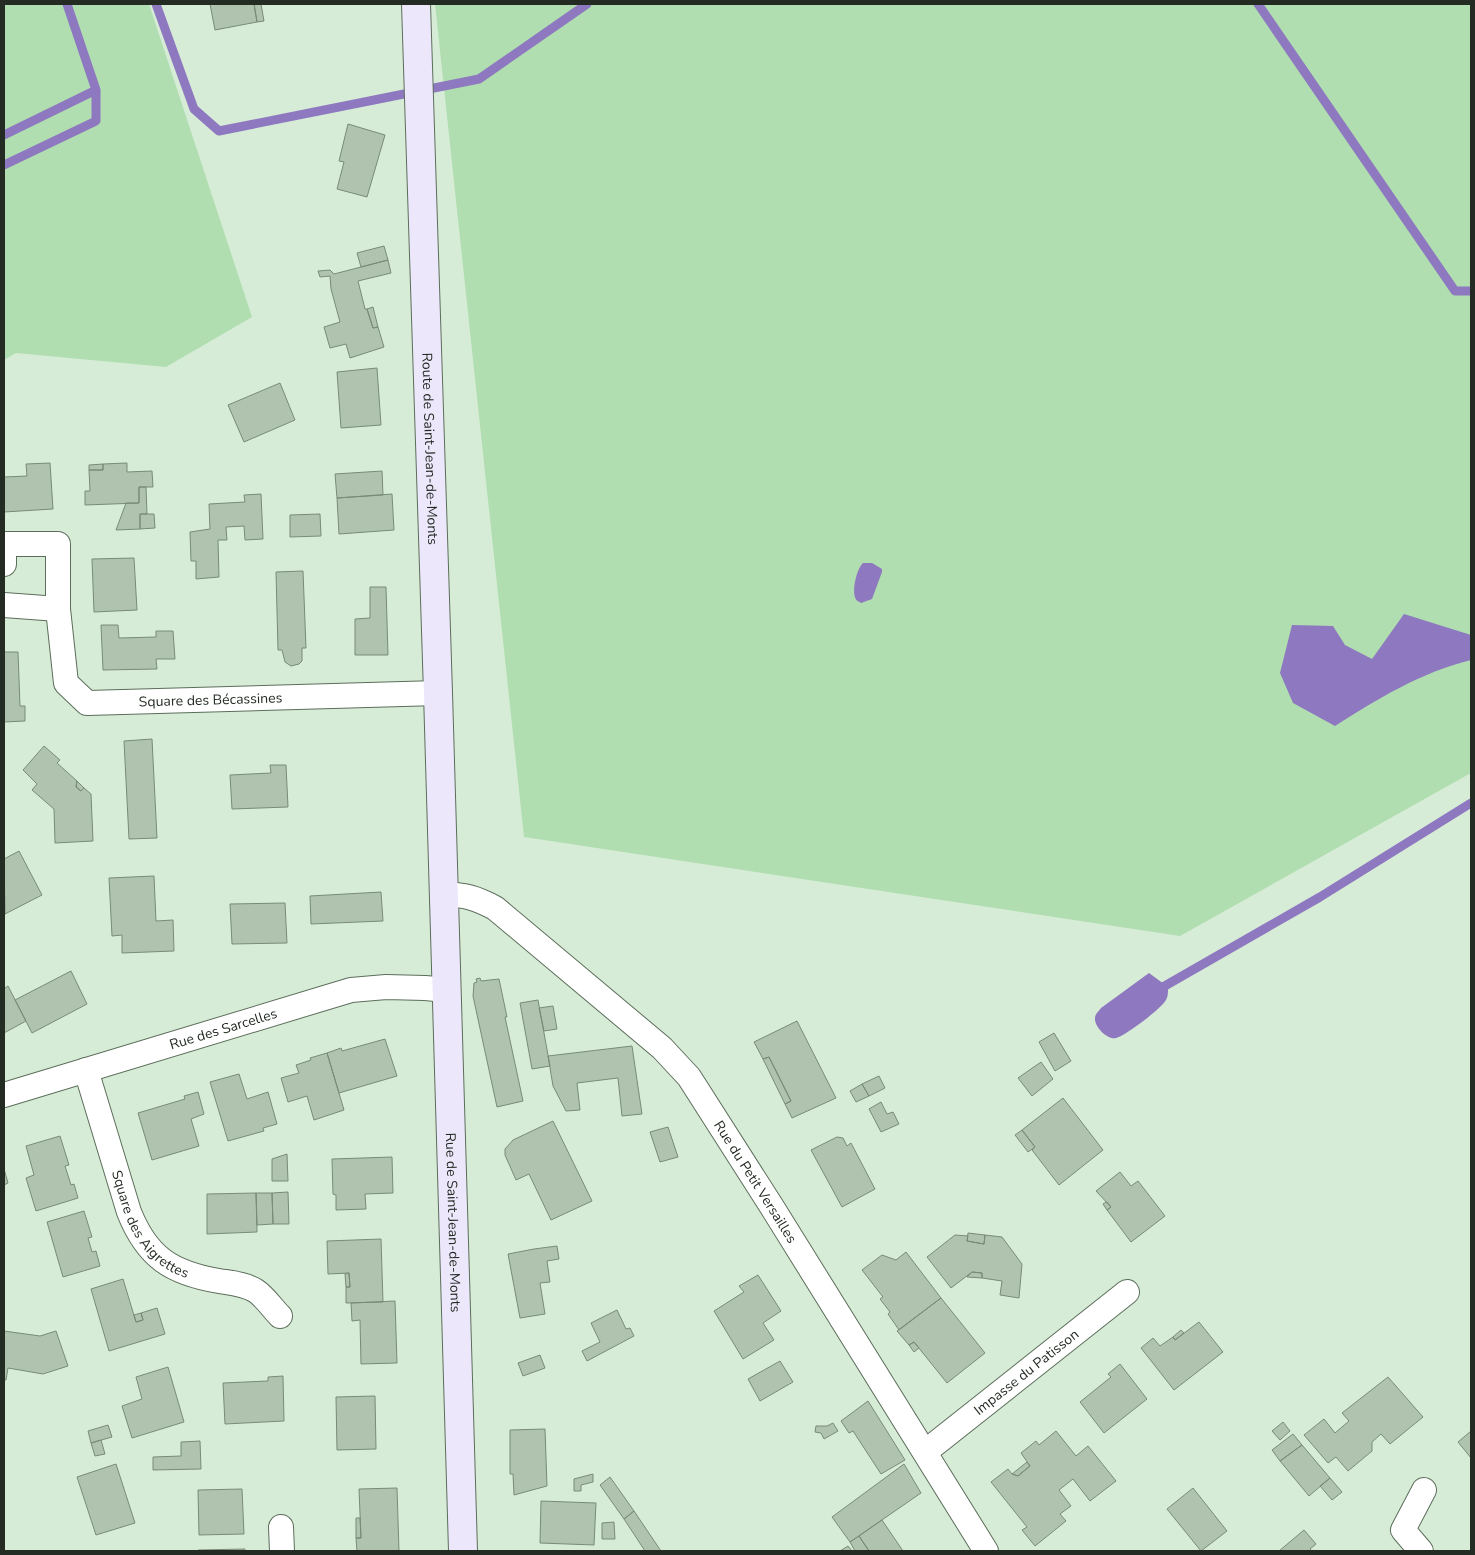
<svg xmlns="http://www.w3.org/2000/svg" width="1475" height="1555" font-family="'Nunito Sans',sans-serif">
	<style>
		.green { fill: #b0deb0 }
		.water { fill: #8e78c0 }
		.lines { fill: none; stroke-linecap: round; stroke-linejoin: round }
		.stream { stroke: #8e78c0; stroke-width: 9 }
		.building { fill: #afc3af; stroke: #798b78 }
		.minor-casing { stroke: #5c6e5b; stroke-width: 26 }
		.secondary-casing { stroke: #5c6e5b; stroke-width: 30 }
		.minor { stroke: #fff; stroke-width: 24 }
		.secondary { stroke: #ede7fc; stroke-width: 28 }
		.labels { text-anchor: middle; stroke-width: 5; stroke-linejoin: round; paint-order: stroke }
		.street-label { font-size: 14px; fill: #232b23; stroke: #fff }
	</style>
	<rect width="100%" height="100%" fill="#d7ecd7"/>
	<path class="green" d="M4 4H149L252 317 166 367 16 353 4 360Z
		M435 4H1471V773L1180 936 524 837Z"/>
	<path class="water" d="M863 563H872L882 569V572L872 599 861 603C858 601 856 601 855 597 852 589 857 568 863 563Z
		M1404 614 1471 635V660C1422 672 1377 699 1335 726L1293 703 1280 673 1292 625 1333 626 1345 645 1372 659Z
		M1149 973 1164 984 1168 989C1168 993 1168 996 1166 1000 1161 1009 1125 1036 1116 1038 1107 1040 1094 1026 1095 1018 1095 1014 1099 1011 1101 1008Z"/>
	<g class="lines">
		<path class="stream" d="M156 4 194 109 219 131 479 79 587 4
			M1258 4 1455 291H1471
			M4 135 96 90 67 4
			M4 165 96 121V90
			M1156 991 1320 897 1471 803"/>
	</g>
	<path class="building" d="M210 4H254L257 22 215 30Z
		M254 4H261L264 21 257 22Z
		M348 124 385 135 367 197 337 189 344 162 339 161Z
		M384 246 388 260 361 267 357 253Z
		M388 260 391 273 358 281 365 309H367L373 328 378 327 384 347 350 358 346 344 330 348 324 327 340 322 331 289 330 276 320 277 318 271 330 270 334 274Z
		M373 307 378 327 373 328 367 309Z
		M377 368 381 425 341 428 337 372Z
		M280 383 295 420 244 442 228 405Z
		M50 463 53 509 4 512V477L27 476 26 464Z
		M127 463V472L152 471 153 487H139V503L85 505V491H90L89 470H103V464Z
		M103 464V470H89V465Z
		M382 471 383 495 337 498 335 474Z
		M139 487H146L147 514H140V529L116 530 126 503H139Z
		M261 494 263 539 245 540 244 526 226 527 227 540H218L219 577 196 579V561H191L190 532 210 529 209 504 245 502 244 495Z
		M392 494 394 530 339 534 337 498Z
		M140 514H154L155 528 140 529Z
		M320 514 321 536 290 537V515Z
		M134 558 137 610 94 612 92 559Z
		M303 571 306 648H302V661L299 664 291 666 285 662 282 650H278L276 572Z
		M370 587H386L388 655H355V619L370 618Z
		M101 625H118L119 638 156 637V631H173L175 659H156L157 669 103 670Z
		M4 652H18L20 706H25V721L4 722Z
		M152 739 157 838 129 839 124 741Z
		M44 746 60 760 57 763 77 781 76 787 81 791 84 788 91 794 93 841 55 843 54 809 32 790 37 784 23 770Z
		M270 765H286L288 807 232 809 230 775 271 773Z
		M77 781 84 788 81 791 76 787Z
		M19 851 42 895 5 914 4 859Z
		M154 876 156 921 173 920 174 951 122 953V935L112 936 109 878Z
		M381 892 383 921 311 924 310 896Z
		M285 903 287 943 232 944 230 904Z
		M71 971 87 1004 32 1033 15 1000Z
		M480 978 481 981 499 979 507 1017H505L523 1101 497 1107 473 996 474 983 477 982 476 979Z
		M8 986 26 1021 4 1033V989Z
		M538 1000 550 1066 532 1069 520 1003Z
		M553 1006 557 1029 544 1031 539 1008Z
		M797 1021 836 1098 792 1118 785 1104 791 1101 769 1057 763 1059 754 1042Z
		M1054 1033 1071 1061 1055 1071 1039 1042Z
		M385 1039 397 1076 339 1093 327 1053 341 1048 342 1051Z
		M632 1046 642 1114 622 1116 618 1078 577 1083 580 1110 566 1111 553 1086 548 1056Z
		M327 1053 344 1110 314 1120 307 1096 288 1102 281 1078 299 1073 296 1065 311 1060 310 1058Z
		M769 1057 791 1101 785 1104 763 1059Z
		M1041 1062 1053 1079 1032 1096 1018 1078Z
		M239 1074 247 1099 268 1092 277 1124 263 1128 264 1131 228 1141 210 1082Z
		M879 1076 885 1088 869 1096 862 1084Z
		M862 1084 869 1096 856 1102 850 1091Z
		M198 1092 204 1114 191 1119 199 1146 152 1160 138 1113 185 1099 184 1096Z
		M1063 1098 1103 1150 1059 1185 1032 1150 1035 1147 1022 1130Z
		M881 1102 887 1114 893 1112 899 1124 881 1132 869 1109Z
		M553 1121 592 1201 551 1220 529 1174 516 1180 505 1155V1149L513 1140Z
		M668 1127 678 1157 660 1162 650 1132Z
		M1022 1130 1035 1147 1028 1152 1015 1135Z
		M60 1136 69 1165 65 1166 71 1185 74 1184 78 1198 36 1211 26 1178 34 1175 26 1146Z
		M837 1137 843 1138 847 1146 851 1143 875 1189 842 1207 811 1150Z
		M287 1154 288 1181H272V1159Z
		M392 1157 393 1193 365 1194 366 1209 336 1210V1195L333 1194 332 1159Z
		M4 1169 8 1183 4 1185Z
		M1120 1172 1131 1186 1138 1181 1165 1216 1131 1242 1107 1210 1111 1207 1096 1191Z
		M288 1192 289 1224H273L272 1193Z
		M256 1193H272L273 1224 257 1225Z
		M256 1193 257 1232 207 1234V1194Z
		M1106 1202H1107L1111 1207 1107 1210 1103 1204Z
		M84 1211 92 1237 88 1238 92 1252 96 1251 100 1266 63 1277 47 1222Z
		M968 1233 985 1235 984 1244 967 1241Z
		M955 1235 968 1236 967 1241 984 1244 985 1235 1002 1237 1022 1264 1019 1298 1000 1295 1002 1281 982 1278V1273L972 1272 951 1288 927 1257Z
		M381 1239 383 1302 346 1303V1287H350L349 1273 328 1274 327 1241Z
		M557 1246 559 1259 547 1261 550 1282 540 1283 545 1314 520 1318 508 1254 534 1249Z
		M906 1252 941 1298 899 1330 888 1314 890 1312 880 1299 883 1297 862 1270 882 1255 896 1260Z
		M972 1272 982 1273V1278L967 1277Z
		M349 1273 350 1287H346L345 1274Z
		M758 1275 781 1311 763 1323 774 1340 743 1359 714 1311 744 1292 739 1286Z
		M123 1279 136 1322 143 1320 141 1313 157 1308 165 1334 109 1351 91 1289Z
		M941 1298 985 1353 947 1383 914 1342 909 1345 897 1331Z
		M395 1301 397 1363 361 1364 360 1320 352 1321 351 1303Z
		M617 1310 626 1329 630 1328 634 1336 587 1361 582 1351 600 1342 591 1323Z
		M141 1313 143 1320 136 1322 134 1315Z
		M1199 1322 1223 1352 1174 1390 1141 1348 1153 1338 1160 1346 1173 1337 1175 1340Z
		M1181 1330 1184 1333 1175 1340 1173 1337Z
		M4 1331 40 1336 56 1331 68 1366 43 1374 8 1368 6 1380H4Z
		M914 1342 919 1348 914 1352 909 1345Z
		M540 1355 545 1368 523 1376 518 1363Z
		M780 1361 793 1382 760 1401 748 1379Z
		M1120 1364 1147 1399 1104 1433 1080 1402 1111 1377 1108 1374Z
		M168 1367 184 1422 132 1438 122 1406 142 1399 136 1377Z
		M283 1376 284 1421 225 1424 223 1383 268 1381V1377Z
		M1388 1377 1423 1417 1390 1444 1381 1434 1372 1442V1451L1348 1471 1336 1457 1328 1463 1304 1435 1324 1419 1335 1433 1349 1421 1342 1413Z
		M375 1396 376 1449 337 1450 336 1397Z
		M868 1401 905 1460 881 1474 853 1431 849 1433 841 1421Z
		M1283 1422 1290 1431 1280 1440 1272 1431Z
		M833 1423 838 1431 824 1439 821 1433 815 1432 816 1426H827Z
		M108 1425 112 1437 91 1443 88 1431Z
		M545 1429 547 1486 514 1495 513 1474H510V1430Z
		M1056 1431 1076 1456 1088 1446 1116 1481 1090 1501 1073 1479 1059 1490 1071 1506 1060 1514 1066 1521 1035 1546 1022 1530 1027 1527 991 1482 1008 1469 1012 1474 1018 1476 1030 1466 1021 1453 1036 1441 1039 1445Z
		M1471 1431V1458L1458 1442Z
		M1293 1434 1302 1445 1280 1461 1272 1450Z
		M101 1440 105 1454 95 1456 91 1443Z
		M200 1441 201 1469 153 1470V1457L181 1456V1442Z
		M1302 1445 1330 1478 1309 1496 1280 1461Z
		M1027 1462 1030 1466 1018 1476 1012 1474Z
		M116 1464 135 1523 96 1535 77 1477Z
		M904 1464 921 1493 850 1542 832 1517Z
		M593 1474V1482L581 1485V1491H574V1479Z
		M610 1477 634 1511 624 1519 600 1485Z
		M1330 1478 1342 1492 1332 1500 1320 1486Z
		M397 1488 399 1551H357L356 1538H361L359 1489Z
		M1193 1488 1227 1531 1201 1551 1167 1509Z
		M242 1489 244 1534 199 1535 198 1490Z
		M541 1501 596 1503 594 1545 540 1543Z
		M634 1511 661 1551H645L624 1519Z
		M356 1518H360L361 1538H356Z
		M882 1520 903 1551H869L859 1536Z
		M614 1522 615 1539H602V1523Z
		M1304 1530 1316 1544 1310 1549 1312 1551H1279Z
		M859 1536 869 1551H855L850 1542Z
		M848 1546 852 1551H840Z
		M245 1549V1551H198V1550Z"/>
	<g class="lines">
		<g class="minor-casing">
			<g id="minor">
				<path id="s1" d="M4 564V544H58V609L66 683 87 703 438 693"/>
				<path d="M4 605 58 609"/>
				<path id="s2" d="M444 894C466 895 476 898 495 908L662 1048 689 1077 772 1207 986 1551"/>
				<path id="s3" d="M86 1070 129 1212C147 1257 171 1273 219 1281 231 1283 245 1284 256 1291 265 1297 272 1308 280 1316"/>
				<path id="s4" d="M4 1095 351 990 386 987 425 988 447 990"/>
				<path id="s5" d="M925 1452 1127 1292"/>
				<path d="M281 1527 282 1551"/>
				<path d="M1421 1551 1403 1530 1424 1490"/>
			</g>
		</g>
		<g class="secondary-casing">
			<g id="secondary">
				<path id="s6" d="M416 4 438 693 463 1551"/>
			</g>
		</g>
		<use href="#minor" class="minor"/>
		<use href="#secondary" class="secondary"/>
	</g>
	<g class="labels">
		<g class="street-label">
			<text dy="5" stroke="none"><textPath href="#s6" startOffset="445">Route de Saint-Jean-de-Monts</textPath></text>
			<text dy="5" stroke="none"><textPath href="#s1" startOffset="366">Square des Bécassines</textPath></text>
			<text dy="5" stroke="none"><textPath href="#s4" startOffset="229">Rue des Sarcelles</textPath></text>
			<text dy="5" stroke="none"><textPath href="#s2" startOffset="435">Rue du Petit Versailles</textPath></text>
			<text dy="5" stroke="none"><textPath href="#s3" startOffset="171">Square des Aigrettes</textPath></text>
			<text dy="5" stroke="none"><textPath href="#s6" startOffset="1219">Rue de Saint-Jean-de-Monts</textPath></text>
			<text dy="5" stroke="none"><textPath href="#s5" startOffset="129">Impasse du Patisson</textPath></text>
		</g>
	</g>
	<rect width="1475" height="1555" fill="none" stroke="#232b23" stroke-width="10"/>
</svg>
